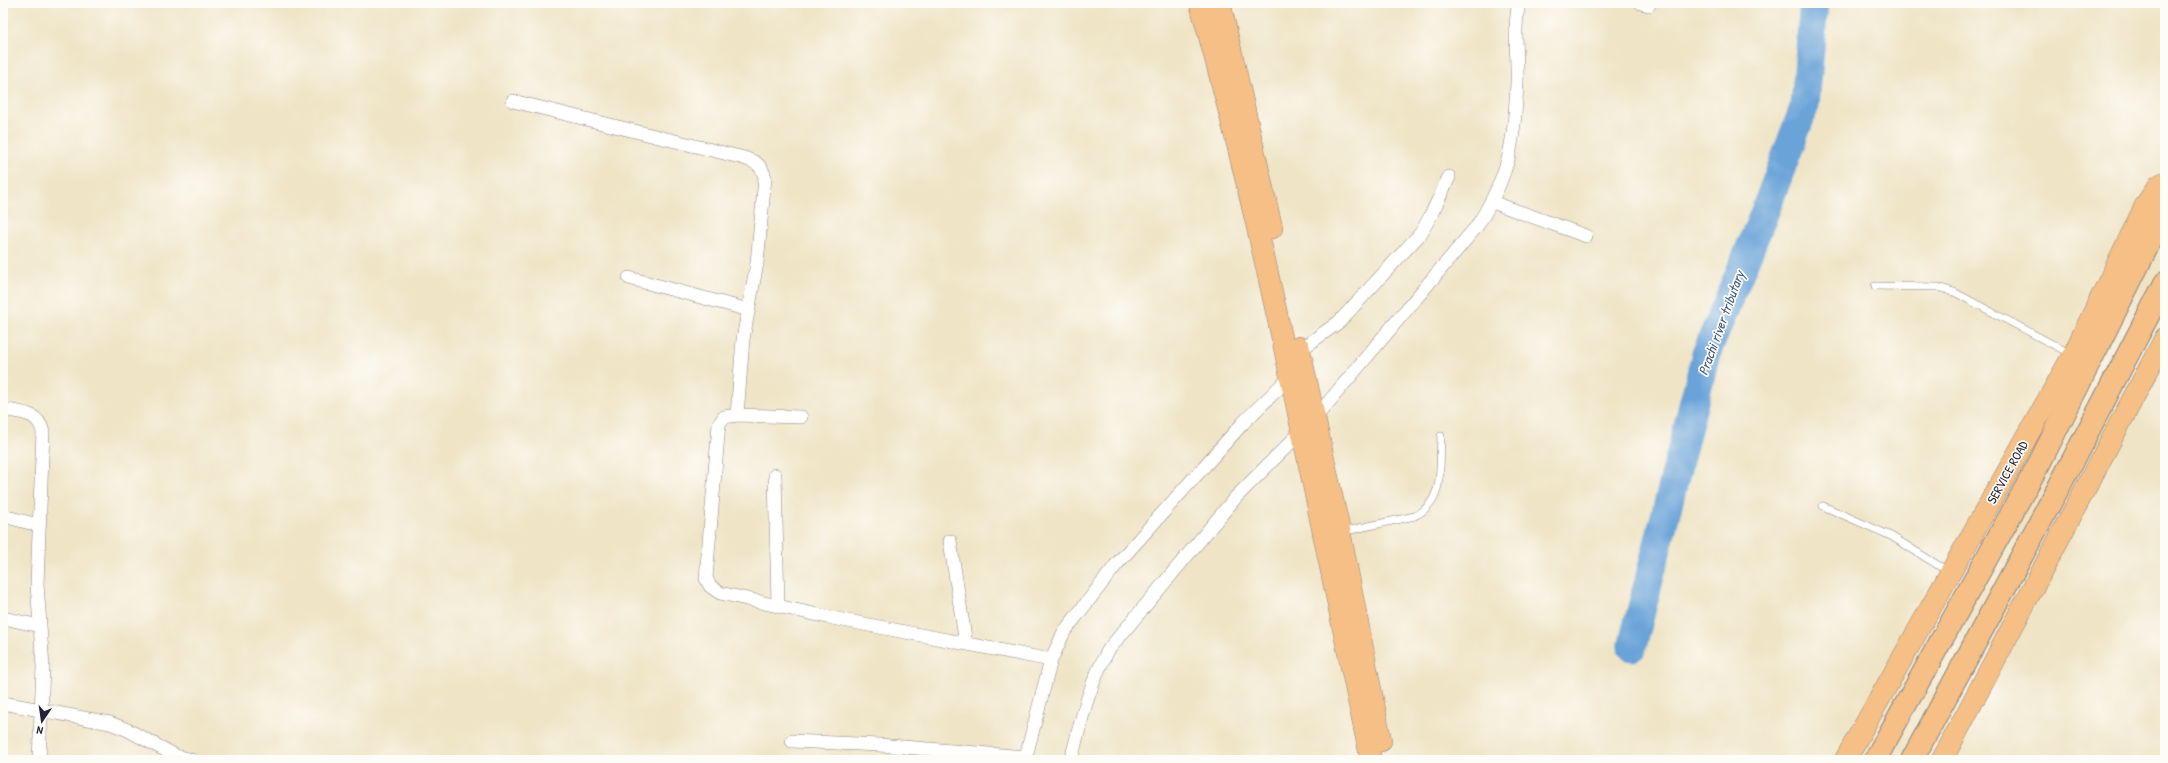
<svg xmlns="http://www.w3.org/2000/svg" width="2168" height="763" font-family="'Patrick Hand',sans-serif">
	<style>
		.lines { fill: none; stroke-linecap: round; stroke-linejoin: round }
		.river { stroke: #69a3d8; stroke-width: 29 }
		.lane-casing { stroke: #888380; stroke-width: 8 }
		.street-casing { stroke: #888380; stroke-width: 14 }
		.primary-casing { stroke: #888380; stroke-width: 22 }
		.highway-casing { stroke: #888380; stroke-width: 24 }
		.lane { stroke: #fff; stroke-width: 7 }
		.street { stroke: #fff; stroke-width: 13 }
		.primary { stroke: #f5bf86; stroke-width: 21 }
		.highway { stroke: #f5bf86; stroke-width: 22 }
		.labels { text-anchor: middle; stroke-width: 3.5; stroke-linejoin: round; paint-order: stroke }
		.street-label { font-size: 13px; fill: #22223b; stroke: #fdfcf7 }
		.water-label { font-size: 14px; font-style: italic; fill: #425c82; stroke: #fdfcf7 }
	</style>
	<rect width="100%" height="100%" fill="#fdfcf7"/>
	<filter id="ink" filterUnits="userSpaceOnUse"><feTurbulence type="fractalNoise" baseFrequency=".025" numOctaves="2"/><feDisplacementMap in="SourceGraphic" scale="8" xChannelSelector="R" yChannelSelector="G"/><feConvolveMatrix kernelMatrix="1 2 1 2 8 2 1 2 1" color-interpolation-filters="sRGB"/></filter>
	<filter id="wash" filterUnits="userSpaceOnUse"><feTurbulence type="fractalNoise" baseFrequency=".012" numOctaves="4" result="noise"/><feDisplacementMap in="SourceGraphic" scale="16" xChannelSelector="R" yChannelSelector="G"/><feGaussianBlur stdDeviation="0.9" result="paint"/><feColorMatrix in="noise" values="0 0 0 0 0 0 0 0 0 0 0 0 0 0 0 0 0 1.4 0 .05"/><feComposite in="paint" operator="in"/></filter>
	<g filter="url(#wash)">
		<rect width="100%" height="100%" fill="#efe4c6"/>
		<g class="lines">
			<path class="river" d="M1632 647 1706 354 1762 219 1805 105 1814 3"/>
		</g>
	</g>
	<g filter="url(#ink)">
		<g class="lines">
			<g class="lane-casing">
				<path id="lane" d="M1875 286 1938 287 1954 292 2071 354
					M1823 506 1891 536 1949 572
					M1341 532 1415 516C1446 500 1439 466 1441 436"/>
			</g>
			<g class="street-casing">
				<path id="street" d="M1641 3 1649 5
					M513 101 744 158C756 162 762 165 765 178L757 263 743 339 737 415
					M1492 202 1586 236
					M629 278 749 310
					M1300 350 1339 322 1421 233 1432 213 1449 177
					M3 409C21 413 38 411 43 432L37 584 43 667 39 760
					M801 417 737 415 724 417 719 424 706 578 710 586 720 593 827 617 1051 660
					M1316 417 1477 226C1488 209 1497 192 1504 172 1513 148 1516 108 1517 82 1518 55 1513 29 1519 3
					M775 475 778 606
					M3 516 38 525
					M950 541 966 644
					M3 618 40 626
					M3 703 110 723 128 730 176 756 192 760
					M792 741 879 745 1025 757
					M1025 760 1051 660 1064 632 1116 565 1243 423 1291 376
					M1071 760C1081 721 1089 684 1109 649L1236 497 1302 431"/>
			</g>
			<g class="primary-casing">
				<path id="primary" d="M1200 3C1270 252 1316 507 1371 760
					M1220 3 1272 228
					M1299 347 1340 532 1381 741
					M1845 760 2073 355 2146 204 2159 185 2165 182
					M1942 760 2165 338"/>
			</g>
			<g class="highway-casing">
				<path id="highway" d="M1875 760 2041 460 2165 211
					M1912 760 2061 483 2165 283"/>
			</g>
			<use href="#lane" class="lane"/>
			<use href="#street" class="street"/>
			<use href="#primary" class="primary"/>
			<use href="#highway" class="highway"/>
		</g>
	</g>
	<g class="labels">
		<g class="street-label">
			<text transform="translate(2007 472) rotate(-61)" y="5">SERVICE ROAD</text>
		</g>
		<g class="water-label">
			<text transform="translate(1721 323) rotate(-70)" y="5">Prachi river tributary</text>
		</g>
	</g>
	<rect width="2168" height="763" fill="none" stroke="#fdfcf7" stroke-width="16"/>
	<g transform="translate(42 721) rotate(193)" stroke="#fdfcf7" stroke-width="3" paint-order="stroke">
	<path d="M0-3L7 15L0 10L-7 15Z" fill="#22223b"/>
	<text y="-6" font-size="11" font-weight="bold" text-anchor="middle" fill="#22223b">N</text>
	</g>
</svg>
